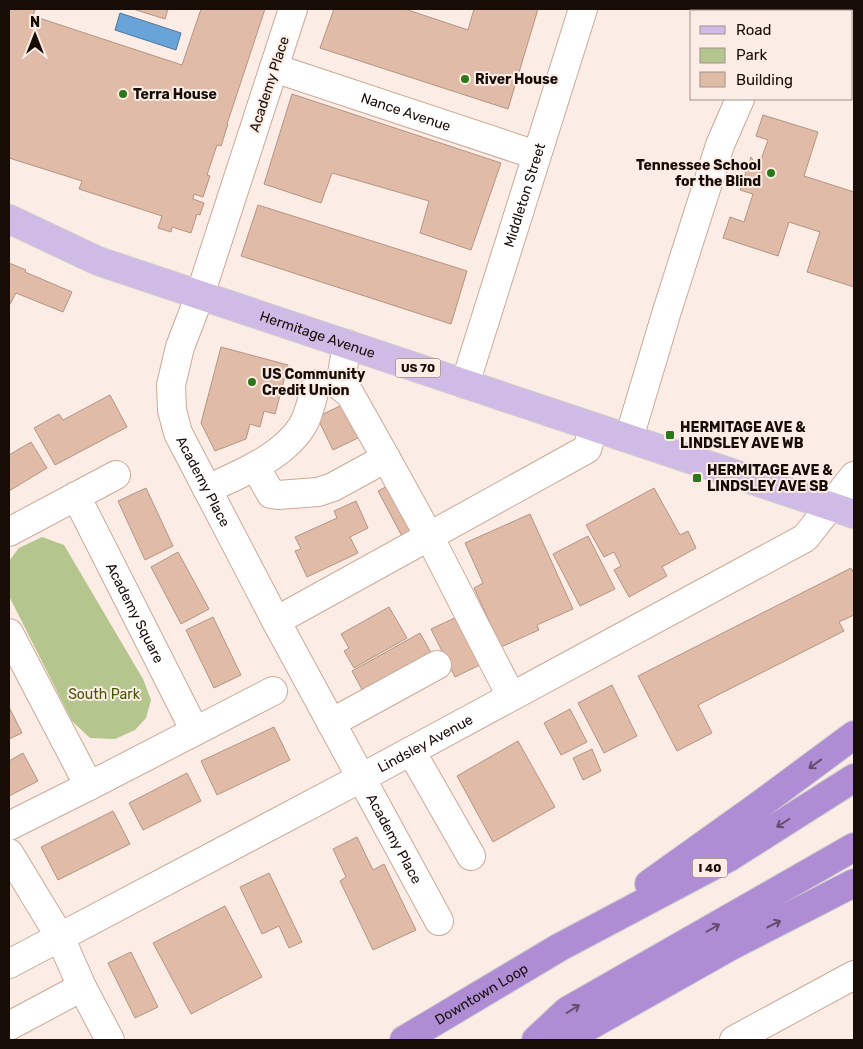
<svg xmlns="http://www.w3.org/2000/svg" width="863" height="1049" font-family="Rubik,sans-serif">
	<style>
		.green { fill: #b4c58d }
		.water { fill: #69a4d8; stroke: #507699 }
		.building { fill: #dfbba8; stroke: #b69482 }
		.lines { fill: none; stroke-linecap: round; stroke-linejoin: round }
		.minor-casing { stroke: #cca997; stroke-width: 30 }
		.major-casing { stroke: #d1cecd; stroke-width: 30 }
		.highway-casing { stroke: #d1cecd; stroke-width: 30 }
		.minor { stroke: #fff; stroke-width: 28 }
		.major { stroke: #cfbbe5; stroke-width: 28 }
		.highway { stroke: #af8dd4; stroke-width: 28 }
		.oneway { stroke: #634c6d }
		.poi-dot { fill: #2e761a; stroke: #fbece5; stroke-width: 2 }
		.labels { text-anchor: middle; stroke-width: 4; stroke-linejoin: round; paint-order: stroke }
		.shield { fill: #fbece5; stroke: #5b4f49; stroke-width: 1 }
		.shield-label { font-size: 12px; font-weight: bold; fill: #170c06 }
		.poi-label { font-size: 14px; font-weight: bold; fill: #170c06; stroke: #fbece5; text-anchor: start }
		.street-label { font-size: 14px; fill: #170c06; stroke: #fbece5 }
		.park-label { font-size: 14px; fill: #455600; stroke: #fbece5 }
	</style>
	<rect width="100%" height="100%" fill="#fbece5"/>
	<path class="green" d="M42 537 64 545 143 679 151 700 146 718 135 730 115 739 90 738 72 721 9 596V561L19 548Z"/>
	<path class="water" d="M120 13 181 33 176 50 115 30Z"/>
	<path class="building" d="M9 9H35L33 16 182 65 201 9H265L227 124H228L221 146 217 145 207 175 210 176 203 197 194 194 193 199 204 203 200 215 197 214 191 233 172 227 171 232 158 228 162 216 79 189 82 181 9 158Z
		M133 9H168L165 19Z
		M334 9H405L468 30 474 9H538L508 109 320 48Z
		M292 94 501 163 471 250 420 233 429 201 332 173 321 203 264 184Z
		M763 115 818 132 804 176 854 192V287L807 272 820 232 789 222 778 256 723 238 730 217 744 222 753 194 740 190 751 157 758 168 768 140 756 136Z
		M258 205 467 271 451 324 241 256Z
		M9 263 26 270 25 272 72 292 63 312 16 293 9 306Z
		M221 347 288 365 275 414 264 411 260 427 250 424 246 439 215 451 201 423Z
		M110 395 127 427 55 465 34 428 59 414 63 420Z
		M346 403 362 436 333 450 317 417Z
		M31 442 47 468 9 491V455Z
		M391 484 416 530 403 538 378 491Z
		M146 488 173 546 145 560 118 501Z
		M654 488 680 535 688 531 696 548 662 567 667 576 629 597 614 570 621 566 614 552 604 557 586 525Z
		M356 501 368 528 350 537 358 553 307 577 295 551 301 549 295 537 337 518 334 511Z
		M530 514 573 609 537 625 539 630 501 647 474 588 483 583 465 543Z
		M588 536 615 589 580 606 553 554Z
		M178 552 209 609 181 624 151 567Z
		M851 568 854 573V615L839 622 844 631 698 705 712 733 677 751 638 676Z
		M389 607 407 638 354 668 344 651 349 648 341 634Z
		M461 615 484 663 455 677 431 629Z
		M213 617 241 675 214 688 186 630Z
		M420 633 434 658 365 695 352 671Z
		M612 685 637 736 604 753 578 703Z
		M9 707 22 733 9 739Z
		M570 709 587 742 561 755 544 723Z
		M274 727 290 760 217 795 201 761Z
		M518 741 555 807 493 842 457 776Z
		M592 749 601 771 583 780 573 758Z
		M23 753 38 781 9 796V761Z
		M187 773 201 801 143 830 129 803Z
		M113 811 130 844 58 880 41 847Z
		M357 837 373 870 384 864 416 930 373 950 340 881 346 877 333 849Z
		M269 873 302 942 289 948 279 926 262 934 240 887Z
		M225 906 262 977 191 1014 153 943Z
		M131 952 158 1007 135 1018 108 963Z"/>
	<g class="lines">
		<g class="minor-casing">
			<g id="minor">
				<path id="s1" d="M293 9 200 295 180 347 171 385 172 410 178 433 276 621 439 921"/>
				<path id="s2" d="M274 68 536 155"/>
				<path d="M347 344 340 386 350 394 386 458 429 536 511 696"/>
				<path id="s3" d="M465 384 583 9"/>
				<path d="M629 438 667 311 720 145 740 99"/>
				<path d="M255 466 271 494 278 495 318 492 333 487 386 458"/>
				<path d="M207 489C239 475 288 455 305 421 310 410 313 396 316 384"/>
				<path id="s4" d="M76 496 195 731"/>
				<path d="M9 532 116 475"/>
				<path d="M276 621 587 449 594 427"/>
				<path d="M9 633 89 786"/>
				<path d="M331 723 437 665"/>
				<path d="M411 751 471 856"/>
				<path d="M9 826 89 786 273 691"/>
				<path d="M9 853 60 937 82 987 110 1040"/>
				<path id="s5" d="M9 964 361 778 805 538 854 476"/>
				<path d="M9 1026 82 987"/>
				<path d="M734 1040 854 975"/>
			</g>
		</g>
		<g class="major-casing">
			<g id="major">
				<path id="s6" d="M9 219 98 261 854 514"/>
			</g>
		</g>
		<g class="highway-casing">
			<g id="highway">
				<path d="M649 884 754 809 854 735"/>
				<path id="s7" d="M404 1040 560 947 728 858 854 778"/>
				<path d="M536 1040 567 1011 854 847"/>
				<path d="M549 1040 577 1033 731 946 854 883"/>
			</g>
		</g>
		<use href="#minor" class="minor"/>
		<use href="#major" class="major"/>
		<use href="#highway" class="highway"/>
	</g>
	<defs><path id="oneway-shaft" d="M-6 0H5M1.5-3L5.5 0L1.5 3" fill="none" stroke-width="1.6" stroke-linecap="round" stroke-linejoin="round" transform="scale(1.25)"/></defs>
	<g class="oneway">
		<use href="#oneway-shaft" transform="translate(815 764) rotate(144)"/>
		<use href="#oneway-shaft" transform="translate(783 823) rotate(148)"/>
		<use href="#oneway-shaft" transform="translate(774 924) rotate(-27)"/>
		<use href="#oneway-shaft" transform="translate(713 928) rotate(-30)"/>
		<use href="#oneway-shaft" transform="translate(573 1009) rotate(-32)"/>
	</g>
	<g class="poi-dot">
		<circle cx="465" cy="79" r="5"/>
		<circle cx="123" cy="94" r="5"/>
		<circle cx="771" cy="173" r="5"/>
		<circle cx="252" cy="382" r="5"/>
		<rect x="665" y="430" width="10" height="10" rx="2.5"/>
		<rect x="692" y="473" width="10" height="10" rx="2.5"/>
	</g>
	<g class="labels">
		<g class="shield">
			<rect x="395.5" y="358.5" width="45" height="19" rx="4"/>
			<rect x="692.5" y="858.5" width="35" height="19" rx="4"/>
		</g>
		<g class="shield-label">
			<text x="418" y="372">US 70</text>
			<text x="710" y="872">I 40</text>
		</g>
		<g class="poi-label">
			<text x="475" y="84">River House</text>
			<text x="133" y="99">Terra House</text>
			<text x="761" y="170" text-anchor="end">Tennessee School<tspan x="761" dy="16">for the Blind</tspan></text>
			<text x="262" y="379">US Community<tspan x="262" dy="16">Credit Union</tspan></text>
			<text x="680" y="432">HERMITAGE AVE &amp;<tspan x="680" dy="16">LINDSLEY AVE WB</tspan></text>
			<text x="707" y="475">HERMITAGE AVE &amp;<tspan x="707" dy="16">LINDSLEY AVE SB</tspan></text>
		</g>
		<g class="street-label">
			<text transform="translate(269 84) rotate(-72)" y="5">Academy Place</text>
			<text dy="5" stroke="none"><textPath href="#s2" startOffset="139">Nance Avenue</textPath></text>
			<text dy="5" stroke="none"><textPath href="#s3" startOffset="198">Middleton Street</textPath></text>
			<text dy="5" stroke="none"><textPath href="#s6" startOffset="330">Hermitage Avenue</textPath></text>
			<text dy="5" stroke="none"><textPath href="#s1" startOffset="499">Academy Place</textPath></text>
			<text dy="5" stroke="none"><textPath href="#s4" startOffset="131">Academy Square</textPath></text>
			<text dy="5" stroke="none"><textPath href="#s5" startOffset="471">Lindsley Avenue</textPath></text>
			<text dy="5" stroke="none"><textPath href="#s1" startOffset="904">Academy Place</textPath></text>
			<text dy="5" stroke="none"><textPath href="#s7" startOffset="90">Downtown Loop</textPath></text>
		</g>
		<g class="park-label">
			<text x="104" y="699">South Park</text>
		</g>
	</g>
	<rect width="863" height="1049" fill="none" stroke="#170c06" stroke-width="20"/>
	<rect x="690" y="10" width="162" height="90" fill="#fbece5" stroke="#a0928c"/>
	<rect x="700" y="26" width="25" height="8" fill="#cfbbe5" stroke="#a0928c"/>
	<text x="736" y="35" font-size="15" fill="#170c06">Road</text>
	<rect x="700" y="48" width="25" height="15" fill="#b4c58d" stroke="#a0928c"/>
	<text x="736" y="60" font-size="15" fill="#170c06">Park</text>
	<rect x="700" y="72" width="25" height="15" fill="#dfbba8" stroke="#a0928c"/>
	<text x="736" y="85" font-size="15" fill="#170c06">Building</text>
	<g transform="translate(35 35)" stroke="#fbece5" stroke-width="4" paint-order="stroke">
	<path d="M0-4L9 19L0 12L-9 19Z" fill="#170c06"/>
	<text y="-8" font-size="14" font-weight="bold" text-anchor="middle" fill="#170c06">N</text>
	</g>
</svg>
